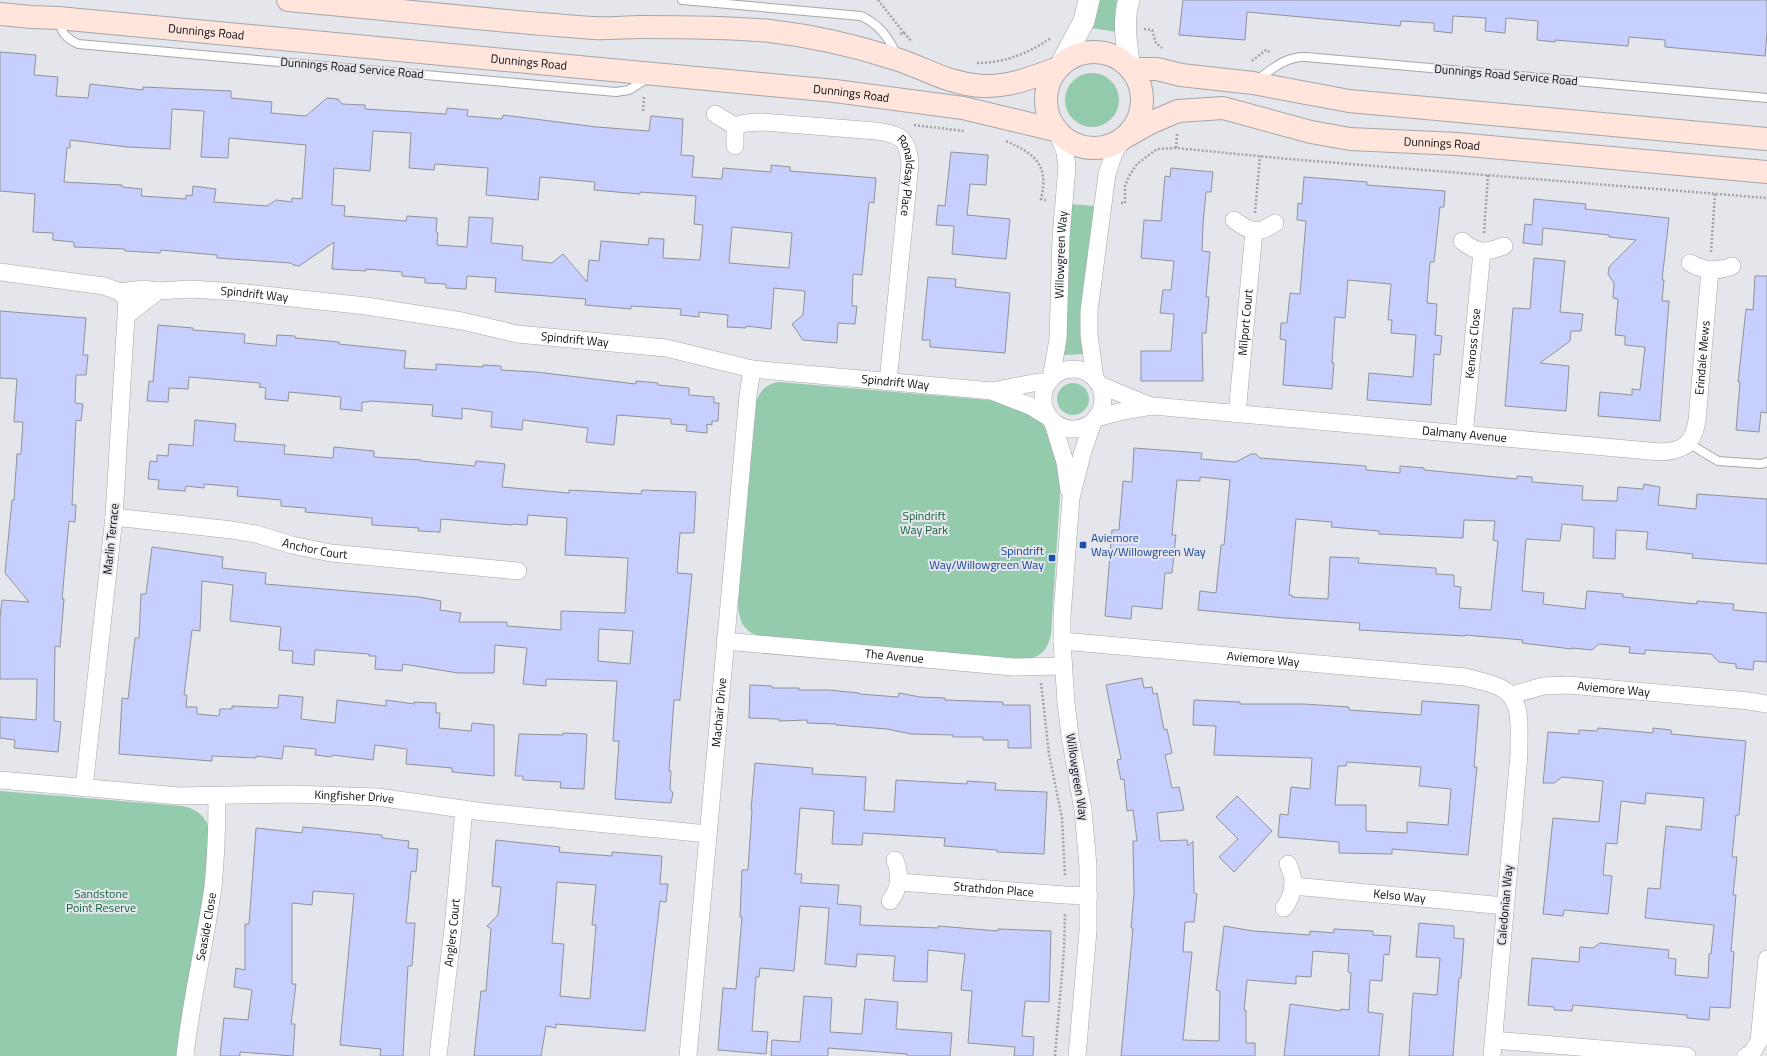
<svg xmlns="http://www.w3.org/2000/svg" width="1767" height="1056" font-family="'Titillium Web',sans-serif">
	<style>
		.green { fill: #94cbac }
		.building { fill: #c7cfff; stroke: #919297; fill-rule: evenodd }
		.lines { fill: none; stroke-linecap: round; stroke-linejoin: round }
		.service-casing { stroke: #a5a6ac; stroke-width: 10 }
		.minor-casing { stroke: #a5a6ac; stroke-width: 18 }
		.tertiary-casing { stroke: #a5a6ac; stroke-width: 22 }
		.secondary-casing { stroke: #a5a6ac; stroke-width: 24 }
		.path { stroke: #a2a3a7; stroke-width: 2.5; stroke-dasharray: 2 2; stroke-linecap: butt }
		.service { stroke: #fff; stroke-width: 8 }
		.minor { stroke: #fff; stroke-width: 17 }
		.tertiary { stroke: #fff; stroke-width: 21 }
		.secondary { stroke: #ffe5db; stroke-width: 22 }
		.transit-dot { fill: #1a4fb4; stroke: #e5e6ec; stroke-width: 1.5 }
		.labels { text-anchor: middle; stroke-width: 4; stroke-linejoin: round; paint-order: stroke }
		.street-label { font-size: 12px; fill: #0b0c0e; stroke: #e5e6ec }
		.park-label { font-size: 12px; fill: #146140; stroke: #e5e6ec }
		.transit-label { font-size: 12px; fill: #164399; stroke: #e5e6ec; text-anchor: start }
	</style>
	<rect width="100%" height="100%" fill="#e5e6ec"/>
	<path class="green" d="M1098 0H1117L1115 14 1116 32 1091 28Z
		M1065 100a27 27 0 1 1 54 0a27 27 0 1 1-54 0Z
		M1071 204 1095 206 1081 310 1083 354 1064 355 1063 352 1066 286Z
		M779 382 1000 401 1011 404 1041 422 1050 436 1061 480 1051 634C1047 654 1037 659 1018 660L760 636C740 631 738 616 738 598L755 407C758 393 764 384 779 382Z
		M1057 399a16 16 0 1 1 32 0a16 16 0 1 1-32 0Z
		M0 791 182 806C198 809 207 817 210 833L204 900 181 1024 177 1056H0Z"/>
	<path class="building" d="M1183 0H1767V33L1765 56 1665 47V40L1629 37 1628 46 1555 40V42L1537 40 1538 21 1506 18 1505 33 1485 31 1486 18 1453 16 1452 33 1434 31V23L1401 21 1400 26 1247 12 1245 40 1179 35Z
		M0 52 36 55 34 75 58 77 56 96 88 98 90 84 143 90V87L231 91V98L272 102 271 113 306 116 327 98 338 99 342 104 365 105V109L446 114 447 108 468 110 467 116 502 119 503 115 597 127 649 131 651 116 683 119 681 155 694 156 692 177 722 179 723 168 771 172V165L790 167V171L876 178 874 203 869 202 862 275 853 274 852 306H857L855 324 838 323 837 343 803 340 792 324 803 315 805 291 774 288 771 329 746 326V328L727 327 728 315 699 312V317L680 315 681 309 631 306V309L585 305 586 299 495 292 496 278 467 276 466 289 446 288V284L425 283V278L402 276V272L366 269V271L332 269 334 242 299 266 293 265 291 263 217 258V255L161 250 160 253 125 251V249L74 247V242L53 240V233L33 232 35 194 0 191ZM172 109 204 111 201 157 228 158 229 138 306 145 302 199 292 198V202L276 200 267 206 214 202 216 189 193 186 192 196 186 195V199L141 196 142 189 122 187V185L64 182 67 148H70V140L127 147 170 149ZM373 131 411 133 409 168 434 170 435 164 488 168 486 195 538 200 540 177 595 182 594 190 640 194V192L696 196 694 224 703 225 700 260 663 258 664 239 649 238 648 245 601 241 599 261 589 260 587 282 563 254 552 263 522 260 523 246 491 243 493 218 469 217 467 247 437 245 438 233 436 232 437 218 407 216 406 221 344 216 345 206 332 205 334 168 370 171ZM732 227 792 233 789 268 729 263Z
		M951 152 988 155 986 185 970 184 967 215 1010 219 1006 259 952 254 954 226 936 225 938 205 945 206Z
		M1171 168 1213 172 1211 192H1206L1203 224 1202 251 1210 252 1206 297H1209L1206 333H1202L1203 381H1141V351H1171L1174 314 1160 313 1163 290H1171L1174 261 1141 258 1144 220 1161 221 1165 176 1170 177Z
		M1304 177 1367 182V185L1445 191 1444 207H1440L1434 262H1430L1427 303 1437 304 1435 335 1442 336 1440 355 1434 354 1431 405 1367 400 1369 373 1413 377 1416 335 1391 333 1392 320H1388L1391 284 1348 280 1345 318 1335 317 1332 363H1334L1332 389 1283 385 1286 340 1280 339 1281 323H1287L1290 293 1300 294 1306 221 1297 220 1298 203 1302 204Z
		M1534 199 1586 204 1585 209 1669 218 1662 280H1664L1662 301H1669L1660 421 1598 416 1600 392 1632 395V389L1640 390 1645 347 1625 345V336L1615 335 1618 299 1613 298 1614 283 1608 274 1609 267 1636 240 1609 237V235L1543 228 1542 245 1523 243 1525 224 1532 225Z
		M1534 258 1565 261 1560 312 1583 314 1581 331H1571L1570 341 1540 363 1569 366 1566 411 1505 406 1513 308 1530 309Z
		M1755 276H1767V413L1761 412 1759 432 1736 430 1740 382H1738L1746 309 1753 310Z
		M928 277 956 279 955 287 1010 293 1005 353 930 347V340H922Z
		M0 311 86 318 83 355H88L86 375H76L75 403 83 404 81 421 76 420 72 505H76L75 522 69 521 62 599H64L60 647 55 646 54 721 61 722 58 752 14 748 15 740 0 738V717L36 720 37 679H0V617L2 600 29 602 5 573 12 500H14L17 454H21L23 422H14L17 379 0 378Z
		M158 325 193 328V330L245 334 244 343 276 346 277 335 295 336V338L339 342V344L406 351 404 368 436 370V364L483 367V365L501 366V370L536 372 636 384V381L658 383V385L689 388V395L714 397V403H719L718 421H712V425L707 424V433L686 431 687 425 671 424V419L617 415 614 445 586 442 588 428 523 420 522 430 491 427 492 412 462 408V419L432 416 433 405 369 401 368 402H362V411L340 409 341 397 289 392 288 401 265 399 266 388 259 387 260 383 189 377 188 389 169 388 168 402 147 401 149 381 153 382Z
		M195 420 236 424 234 441 285 445 284 454 333 458 334 447 374 451V457L421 460V461L475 466 476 461 505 464 502 487 569 493V490L641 494 642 490 696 492 694 533H680L677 573 692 574 680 700H674L669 771H671L670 789 673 793 671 803 615 799 619 741H613L617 681 546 679V686L523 684 527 648 495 645 494 673H458L403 664 402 671 375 669 376 656H369V654L315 650 314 665 292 663 293 651 279 650 281 627 230 621 233 585 202 581 200 631 192 630 184 695H187L186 707H197V714L219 716 220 709H232V706L278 708 279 695 303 697 301 719 335 723 337 700 386 706V700L414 704V702L436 703V713H440L439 728 471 731 472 723 494 725V776L452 772V768L406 764 407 749 375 745 373 760 333 755 332 757 315 755 316 749 284 746 282 759 256 756V758L212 756V761L119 754 122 698 128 699 135 638H139L141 594H146L152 547 223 557 222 568 266 573 265 584 419 597 441 601 440 610 461 613 459 622H507V626L561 630V611L625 613 628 558 565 555 567 518 528 515 527 525 513 524 512 525 441 519 440 532 418 531 419 528 372 525V518L305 512 306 508 281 506V500L237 496 238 487 204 484V488L186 486 185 491 158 489 159 480 148 479 150 461 157 462V455L168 456 169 444 193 446ZM599 629 633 631 630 664 598 661Z
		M1134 448 1202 453 1201 459 1236 462 1251 454H1256L1260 458 1366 466V470L1400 473V466L1424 468V470L1517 479V476L1532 477V482L1583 486 1582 500 1617 501 1618 487 1643 489 1644 484 1660 487 1658 505 1696 509 1697 494 1767 499V564L1692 558 1693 554 1646 549 1648 532 1616 530 1615 559 1593 558 1594 527 1562 524 1560 541 1526 539 1522 591 1544 593 1543 604 1585 609 1587 591 1623 594V597L1697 604V601L1734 604 1733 610 1767 613V662L1754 661 1753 670 1736 668V664L1719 662 1711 654 1645 650V654L1629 653 1630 647 1599 644 1592 650 1572 648V649L1522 643 1523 640 1465 635V636L1359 630 1360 623 1285 618 1198 610 1200 591 1216 593 1221 545H1224L1230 480 1200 477V481L1177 480 1172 535H1176L1172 573H1165L1162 609 1132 606 1131 619 1105 616 1112 530H1119L1123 481 1132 482ZM1296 519 1332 522 1331 527 1379 531V534L1463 538 1464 520 1495 521 1493 540 1498 541 1491 610 1459 608 1461 587 1454 586V575L1436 574V568L1358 563 1359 558 1330 557 1328 599 1292 597V595H1289Z
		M1142 678 1144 688 1152 687 1153 694 1157 693 1164 730 1167 729 1172 753 1165 755 1172 788 1179 787 1184 810 1157 813 1160 841 1187 840 1188 846 1193 841 1194 893 1197 894 1194 922H1185L1183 952H1192L1183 1040 1219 1041 1220 991 1216 990 1224 926 1253 931 1310 935V931L1334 933V929L1373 931V935L1391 936 1389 955 1384 954 1382 981 1370 980 1368 1012 1383 1014 1379 1056H1284L1290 1004 1341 1011V1009L1349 1010 1351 973 1348 972 1349 954 1313 951 1311 977 1296 976V984L1247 980 1244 1010H1246V1043H1255V1056H1121L1133 928H1131L1134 893 1133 841H1137L1133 810 1127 811 1124 779 1121 780 1117 760 1121 759 1106 685Z
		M750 685 772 686V688H799V690H829L859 693V694L898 697 899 693 920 697 945 698V700L1003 702V705H1030L1031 748H1008V740H983V737H953V735L911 734 887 729 836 725V724L807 723V720L779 721V719L749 718Z
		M1194 700 1240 702V704H1304L1349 707V710L1421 715 1422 701 1479 705 1474 767H1477L1468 855 1392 849V854L1339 853V842L1278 837 1280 814 1288 815 1291 787 1310 789 1312 758 1214 755 1216 726 1193 725ZM1347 762 1421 767 1419 786 1451 789 1448 825 1407 822V833L1366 831V805H1335L1338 766H1346Z
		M1598 728 1653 733V728L1671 730V734L1746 741 1739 815H1736L1732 857H1737L1733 895H1736L1731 951 1734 952 1730 1008 1710 1007 1709 1020 1687 1018V1015L1573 1005 1572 1011 1554 1010V1007L1528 1005 1532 958 1579 962 1580 947 1593 948 1600 943 1669 950 1668 958 1676 959 1675 975 1708 978 1709 954H1711L1714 925 1645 918 1648 888 1660 889 1666 826 1701 830 1704 798 1646 793 1645 804 1621 801 1617 844 1606 843 1603 875 1612 876 1608 914 1564 910 1563 916 1543 914 1553 818 1599 822 1603 781 1562 777 1554 783H1543L1548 732 1579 734V730L1597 731Z
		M563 733 587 734 584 789 560 788 561 782 523 780V776H515L519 734 563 735Z
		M755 763 813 768 812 774 866 777 864 810 894 812 896 780 967 784V781L996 783 995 790 1047 792 1044 854 997 852V850L944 846 945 838 863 833 862 845 832 844 834 811 800 808 795 874H802L801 883 839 885 837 904 861 906 860 925 938 928V926L998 931V929L1051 931 1049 1002 1025 1001 1022 1036 1034 1037 1033 1056H1014L1015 1047 968 1043 972 991 961 990 965 954 928 950 927 982 893 981 895 956 857 954 856 967 825 964 829 908 800 906 794 971 760 968 759 977H756L752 1031 768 1032 766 1054 718 1050 723 988 736 989 742 917H740L742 870H748L752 810H751Z
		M1237 796 1272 831 1234 872 1219 857 1238 839 1216 817Z
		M303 827 382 835V838L409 841 408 848 418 849 416 872 411 871 406 923H415L412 966H408L403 1056H380L381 1049 340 1045 354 894 313 891 312 905 292 903V984H296L291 1024H295L293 1056 240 1052V1056H220L224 1018 248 1020 252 990 234 987 236 968 245 970V924H249L256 828 302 833Z
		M496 840 560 847 559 852 612 856V852L662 856 660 884H668L666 902 660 901 645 1031 556 1024V1028L546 1026 541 1056H474L481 991H486L491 929 487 926 498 915 501 887 492 886ZM557 882 596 885 592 925H596L590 999 560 996 564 944 552 943Z
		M1419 923 1454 926V938L1464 939 1461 978H1459L1453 1056H1409L1413 993 1437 995 1440 958 1416 957Z
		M804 996 832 998 830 1032 862 1034 865 999 898 1002 896 1029 952 1033 950 1056H907V1054L828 1048V1056H771L772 1040 800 1042Z"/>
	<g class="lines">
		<g class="service-casing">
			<path id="service" d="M682 0 861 16C879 24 890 39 897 56
				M59 20C61 33 66 38 78 44L616 92 629 90 648 78
				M1257 80C1272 69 1286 56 1306 57L1767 98
				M1688 443 1718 461 1761 464 1767 462"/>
		</g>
		<g class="minor-casing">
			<g id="minor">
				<path d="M715 114 735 126V146"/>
				<path id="s1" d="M735 126 746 123 761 122 876 131C901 134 908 139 910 164L888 382"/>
				<path d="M1234 220C1250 232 1258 235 1275 223"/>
				<path d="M1462 241C1478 254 1485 253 1504 246"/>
				<path d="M1690 263C1705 271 1716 272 1732 266"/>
				<path d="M0 272 104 286 120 292 127 300 114 517 84 788"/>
				<path id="s2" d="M120 292 143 289 158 291 190 289 237 292 366 306 462 321 517 334 666 348 752 369 992 391 1030 406 1050 418"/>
				<path d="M127 315 158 291"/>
				<circle cx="1073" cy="399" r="30"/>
				<path id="s3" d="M1051 379 1058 339 1061 237 1067 167 1065 152 1057 132"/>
				<path d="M1095 379 1089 335V311L1107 174 1114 153 1122 140"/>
				<path d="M1100 385 1151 406"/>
				<path d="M992 391 1038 382H1049"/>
				<path id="s4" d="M1237 414 1254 231"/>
				<path id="s5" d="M1096 418 1119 412 1153 406 1660 452C1684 451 1693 444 1697 421L1710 270"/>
				<path d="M1052 420 1065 462 1069 490"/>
				<path id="s6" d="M1464 435 1482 252"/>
				<path id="s7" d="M114 517 232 530 256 534 292 545 331 553 518 571"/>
				<path id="s8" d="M725 641 1013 667 1063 666"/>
				<path id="s9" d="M1062 641 1465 677C1476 680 1489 682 1499 687 1525 698 1518 730 1519 754L1492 1056"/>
				<path id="s10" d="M1512 695 1543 686 1568 685 1749 701 1767 704"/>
				<path id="s11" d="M0 780 179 796 291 794 377 797 484 812 708 834"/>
				<path id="s12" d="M899 882 1065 895 1089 896"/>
				<path id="s13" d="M1293 886 1505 906"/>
				<path d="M890 901C900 888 901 875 895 860"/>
				<path d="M1284 908C1294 894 1296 880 1288 864"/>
				<path d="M1493 1040 1687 1056"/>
				<path id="s14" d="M185 1056C191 999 205 944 213 887 216 857 217 827 217 796"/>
				<path id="s15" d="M438 1056 453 928 464 809"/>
				<path id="s16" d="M688 1056 748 396 752 369"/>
				<path d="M1077 1056 1088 931V866L1083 810 1070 736 1066 703 1062 641V616L1071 498 1083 451 1093 422"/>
				<path d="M1746 1056 1752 1053 1759 1041 1767 959"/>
			</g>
		</g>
		<g class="tertiary-casing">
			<path id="tertiary" d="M1129 0C1122 22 1127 46 1130 68
				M1061 64 1084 21 1089 0"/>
		</g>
		<g class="secondary-casing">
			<g id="secondary">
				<path d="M288 0C390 9 492 21 593 28 609 29 625 27 640 27 684 27 727 27 770 31 813 36 856 46 896 59 927 69 948 84 982 86 1009 87 1034 77 1058 68"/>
				<path id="s17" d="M0 14 31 17 58 18 835 91 963 108 1055 130"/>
				<circle cx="1094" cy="100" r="48"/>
				<path d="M1131 69H1157L1181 75 1253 83 1349 101 1767 139"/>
				<path id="s18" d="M1125 137 1150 123 1178 111 1223 108 1311 132 1350 139 1457 144 1767 172"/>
			</g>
		</g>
		<path class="path" d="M878 0 904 33
			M1144 29 1152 30 1156 43 1162 48
			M900 34 904 33 912 42
			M1252 61 1266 50 1271 53
			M977 63C1005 63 1029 53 1051 38
			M643 111 644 97
			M914 125 964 131
			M1006 141C1036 155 1049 164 1041 199L1046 200
			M1176 148 1177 134
			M1121 203H1125V186L1129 176 1137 164 1157 149 1176 148 1289 159 1767 198
			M1255 213 1260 156
			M1484 233 1488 175
			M1711 252 1715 194
			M1041 683 1049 754 1062 818 1065 876
			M1055 1056 1064 950 1065 913"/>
		<use href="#service" class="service"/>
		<use href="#minor" class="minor"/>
		<use href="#tertiary" class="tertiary"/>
		<use href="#secondary" class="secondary"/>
	</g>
	<g class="transit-dot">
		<rect x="1079" y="541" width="8" height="8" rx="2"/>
		<rect x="1048" y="554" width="8" height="8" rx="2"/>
	</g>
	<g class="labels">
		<g class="street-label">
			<text dy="4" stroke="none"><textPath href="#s17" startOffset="207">Dunnings Road</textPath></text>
			<text dy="4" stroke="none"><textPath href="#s17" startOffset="531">Dunnings Road</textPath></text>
			<text transform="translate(352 68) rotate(5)" y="4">Dunnings Road Service Road</text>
			<text transform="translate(1506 75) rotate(5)" y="4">Dunnings Road Service Road</text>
			<text dy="4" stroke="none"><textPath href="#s17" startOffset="855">Dunnings Road</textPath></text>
			<text dy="4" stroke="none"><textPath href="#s18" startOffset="327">Dunnings Road</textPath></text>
			<text dy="4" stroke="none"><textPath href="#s1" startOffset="207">Ronaldsay Place</textPath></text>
			<text dy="4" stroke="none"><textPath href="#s3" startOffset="125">Willowgreen Way</textPath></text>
			<text dy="4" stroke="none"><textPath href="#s2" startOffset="135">Spindrift Way</textPath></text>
			<text dy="4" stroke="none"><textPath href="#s4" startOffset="92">Milport Court</textPath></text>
			<text dy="4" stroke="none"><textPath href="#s2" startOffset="459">Spindrift Way</textPath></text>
			<text dy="4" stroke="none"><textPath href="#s6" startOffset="92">Kenross Close</textPath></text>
			<text dy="4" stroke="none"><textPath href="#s5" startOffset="685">Erindale Mews</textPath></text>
			<text dy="4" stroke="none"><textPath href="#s2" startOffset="783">Spindrift Way</textPath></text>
			<text dy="4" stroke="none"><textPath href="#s5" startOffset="371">Dalmany Avenue</textPath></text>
			<text transform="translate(111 539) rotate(-84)" y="4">Marlin Terrace</text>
			<text dy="4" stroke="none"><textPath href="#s7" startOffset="204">Anchor Court</textPath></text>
			<text dy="4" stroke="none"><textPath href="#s8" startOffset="170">The Avenue</textPath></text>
			<text dy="4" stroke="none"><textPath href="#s9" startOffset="202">Aviemore Way</textPath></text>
			<text dy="4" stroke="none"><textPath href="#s10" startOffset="103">Aviemore Way</textPath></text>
			<text dy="4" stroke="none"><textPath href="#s16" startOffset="345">Machair Drive</textPath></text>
			<text transform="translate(1077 777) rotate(81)" y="4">Willowgreen Way</text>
			<text dy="4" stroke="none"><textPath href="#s11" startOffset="355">Kingfisher Drive</textPath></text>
			<text dy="4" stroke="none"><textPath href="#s12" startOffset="95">Strathdon Place</textPath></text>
			<text dy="4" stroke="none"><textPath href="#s13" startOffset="107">Kelso Way</textPath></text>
			<text transform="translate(1505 905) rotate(-85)" y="4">Caledonian Way</text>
			<text dy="4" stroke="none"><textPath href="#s14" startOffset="131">Seaside Close</textPath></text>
			<text dy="4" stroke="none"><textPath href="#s15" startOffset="124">Anglers Court</textPath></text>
		</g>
		<g class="park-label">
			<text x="924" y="520">Spindrift<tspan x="924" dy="14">Way Park</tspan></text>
			<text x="101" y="898">Sandstone<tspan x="101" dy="14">Point Reserve</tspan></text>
		</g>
		<g class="transit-label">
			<text x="1091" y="542">Aviemore<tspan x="1091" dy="14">Way/Willowgreen Way</tspan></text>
			<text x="1044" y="555" text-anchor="end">Spindrift<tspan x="1044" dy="14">Way/Willowgreen Way</tspan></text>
		</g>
	</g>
</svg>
